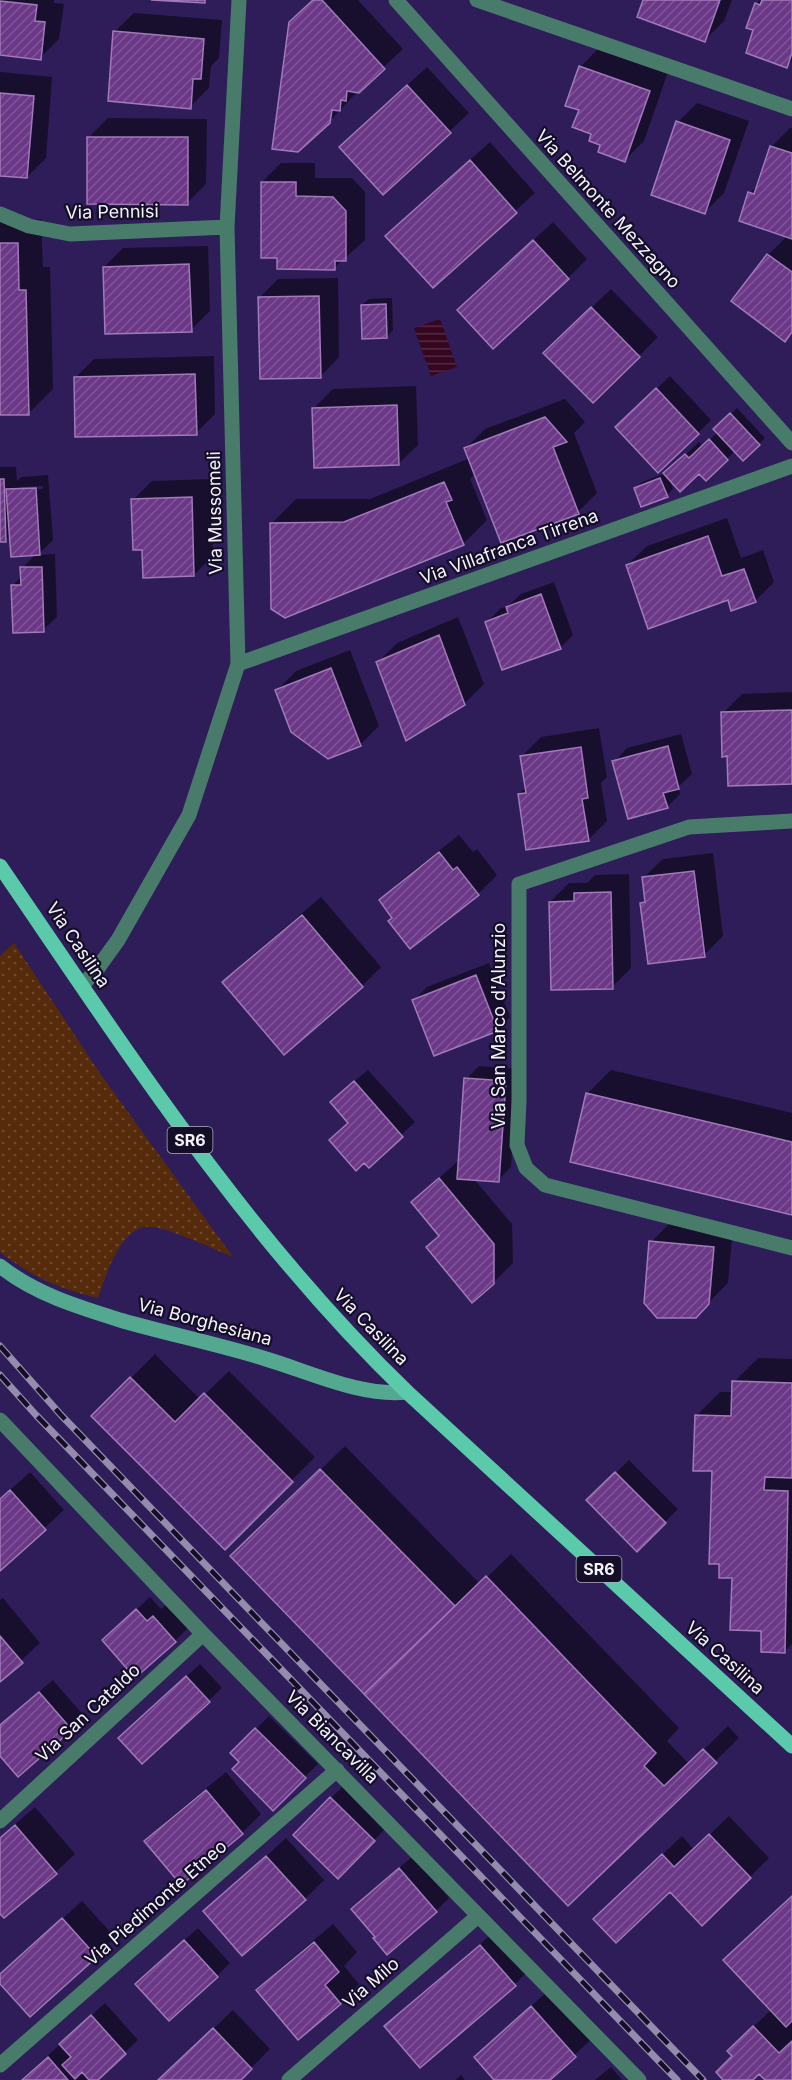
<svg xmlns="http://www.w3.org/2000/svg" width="792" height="2080" font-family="Inter,sans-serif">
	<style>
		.grass { fill: url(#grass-dots) }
		.water { fill: url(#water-rules) }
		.shadow { fill: #0007; fill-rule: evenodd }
		.building { fill: url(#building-hatch); stroke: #a17ab9; stroke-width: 1.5 }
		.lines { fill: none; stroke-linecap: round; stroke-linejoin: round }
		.street { stroke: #497b6b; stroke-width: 15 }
		.secondary { stroke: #53a88f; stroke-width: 15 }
		.primary { stroke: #5acaab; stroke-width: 15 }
		.rail-casing { stroke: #948cac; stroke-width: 7 }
		.rail { stroke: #150e28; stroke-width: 4.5; stroke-dasharray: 14; stroke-linecap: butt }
		.labels { text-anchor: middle; stroke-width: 4.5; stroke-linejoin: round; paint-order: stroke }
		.shield { fill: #150e28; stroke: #b1aebc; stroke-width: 1.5 }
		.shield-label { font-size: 16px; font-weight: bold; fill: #f4f3fb }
		.street-label { font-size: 18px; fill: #f4f3fb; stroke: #150e28 }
	</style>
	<defs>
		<pattern id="grass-dots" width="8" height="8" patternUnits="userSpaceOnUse" patternTransform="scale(1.5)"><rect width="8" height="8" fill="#562b0b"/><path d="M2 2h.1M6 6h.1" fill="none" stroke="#6f4a2f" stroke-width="1.8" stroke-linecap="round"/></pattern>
		<pattern id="water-rules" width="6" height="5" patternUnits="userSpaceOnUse" patternTransform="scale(1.5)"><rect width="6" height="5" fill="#360620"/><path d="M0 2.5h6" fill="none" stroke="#542b41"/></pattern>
		<pattern id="building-hatch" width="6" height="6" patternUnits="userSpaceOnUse" patternTransform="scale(1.5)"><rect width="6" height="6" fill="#6b3887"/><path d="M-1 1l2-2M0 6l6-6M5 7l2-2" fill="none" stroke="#815599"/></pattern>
	</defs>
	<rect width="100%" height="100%" fill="#2e1d58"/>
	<path class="grass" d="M14 943 99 1072 233 1257C215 1250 163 1224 145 1227 119 1231 106 1276 98 1298 59 1289 32 1277 0 1252V956Z"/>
	<path class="water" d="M440 319 457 367 431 376 414 328Z"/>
	<path class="shadow" d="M0 0H54V3L64 4 59 39 40 58 0 53Z
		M315 0H358L403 49 358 91 329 122Z
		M645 0H732L724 21 705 40Z
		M760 0H792V61L786 66 755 29 756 4Z
		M134 13 222 20 219 58 211 66 209 88 190 107 114 32Z
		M599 48 668 72 644 141 625 160 602 144 593 133 581 109 580 67Z
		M427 67 469 113 383 193 360 128Z
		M0 72 52 77 46 158 27 177 0 175Z
		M697 103 749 121 724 193 705 212 678 122Z
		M108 118 207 119 206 184 187 203 89 137Z
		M790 128H792V237H788L792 239V332L784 340 733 301 768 255 787 236 750 193 759 184 771 147Z
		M490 142 535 193 433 286 406 217Z
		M281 163H315V178H352L365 192V240L334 268 279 257 262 182Z
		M41 219 43 267H50L53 389 29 413 0 414V220Z
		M553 222 587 259 568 278 478 291Z
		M208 246 210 311 191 330 104 267 123 248Z
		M338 278 339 357 320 377 259 298 278 279Z
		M611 289 658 337 639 356 564 334Z
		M392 298 393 330 387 337 362 305 369 299Z
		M214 356 215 414 196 433 75 378 94 359Z
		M670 376 711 420 698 433 630 414Z
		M416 386 418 445 398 464 314 408 333 389Z
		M565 399 585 422 574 433 597 493 578 512 475 474 470 479 487 520 463 544 272 523 296 499H370L470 458 466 448 485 429Z
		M737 408 765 438 743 459 735 451 706 479 699 472 669 477 673 489 667 495 635 488 642 482 666 473 699 442 703 446 718 432 715 429Z
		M0 467H16L17 481 21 477 48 475 53 540 38 555 55 554 57 617 43 630 13 585 22 576V568L36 554 11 535 5 541H0ZM43 486V489L20 490V487Z
		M211 479 213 556 194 575 144 548 133 500 152 481Z
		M727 518 741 558 763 550 774 582 755 601 627 565 647 546Z
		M554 582 573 635 560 648 487 622 500 609 509 605 521 594Z
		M458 617 484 684 464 704 378 662 397 643Z
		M350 650 379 726 360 745 277 690 296 671Z
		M792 692V783L728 755 723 713 742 694Z
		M599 728 607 777 601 783 607 821 588 840 519 794 526 787 522 756 541 737Z
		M681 734 692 774 678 787 680 794 667 807 614 762 627 748Z
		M459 835 473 852 477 849 497 875 478 894 381 900 400 881Z
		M713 853 723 936 704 955 642 903 646 899 643 878 663 859Z
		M629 874 631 968 612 987 550 902 569 883H587L595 875Z
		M321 897 381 967 362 986 284 1053 224 982 243 963Z
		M489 963 510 1017 497 1030 414 1000 427 987Z
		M479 1066 518 1069 511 1167 498 1180 474 1179 512 1224 513 1263 493 1283 428 1247 440 1235 413 1202 460 1159 466 1079Z
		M368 1070 415 1122 369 1165 350 1122 345 1089Z
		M611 1070 792 1113V1214L587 1094Z
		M670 1223 733 1228 728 1283 695 1316 651 1242Z
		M155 1354 200 1399 229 1371 315 1457 225 1547 93 1416Z
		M758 1358 792 1359V1644L784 1652 762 1630 733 1577 713 1470 696 1416 720 1392H734V1382Z
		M345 1446 480 1584 511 1554 679 1728 667 1741 689 1764 728 1726 739 1738 568 1904 256 1532Z
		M629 1460 678 1509 637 1550 589 1500Z
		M30 1472 64 1510 0 1569V1499Z
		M150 1597 161 1609 167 1604 188 1628 175 1641 117 1627Z
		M3 1598 40 1643 0 1680V1600Z
		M200 1664 222 1688 142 1762 133 1725Z
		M53 1680 84 1716 71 1729 0 1753V1725Z
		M269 1716 318 1764 273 1808 241 1762 232 1753Z
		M226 1772 261 1814 242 1833 146 1841 165 1822Z
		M344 1785 387 1827 338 1877 295 1835Z
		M35 1807 75 1854 56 1872 0 1911V1837Z
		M729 1816 769 1858 702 1924 670 1890 614 1900 682 1836 694 1850Z
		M286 1838 324 1880 305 1899 205 1912Z
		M413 1856 449 1898 436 1911 377 1936 366 1896Z
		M792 1896V2080H767L759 2072 751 2080H725L734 2056 753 2027 771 2010Z
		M82 1901 115 1937 96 1956 0 1982V1976L16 1960Z
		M333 1924 357 1952 344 1966 359 1984 340 2003 258 1990 277 1971Z
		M500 1927 533 1966 514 1985 386 2027 405 2008Z
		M198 1928 230 1963 217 1976 150 1971Z
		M551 1988 594 2037 547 2080H496L476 2057Z
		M105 2003 138 2040 98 2078 100 2080H21Z
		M233 2010 270 2049 239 2080H160Z
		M611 2067 622 2080H595Z
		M461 2075 465 2080H455Z"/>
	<path class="building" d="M151 0H205V3Z
		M313 0H322L385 69 359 93 347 91 346 101 341 100 340 111 332 110 330 123 298 152 272 149 289 22Z
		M643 0H720L705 42 637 17Z
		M762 0H792V53L787 68 746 53 753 30 746 28 755 3 760 5Z
		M0 1 37 5 35 21 45 22 41 60 0 55Z
		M113 31 204 39 201 79H193L191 109 108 101Z
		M579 66 650 91 625 162 598 152 600 145 589 141 591 134 572 127 579 110 565 106Z
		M407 85 451 133 383 195 339 147Z
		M0 93 34 96 27 178 0 176Z
		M676 121 730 140 705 214 651 195Z
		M87 137H188V205L87 204Z
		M770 146 792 153V239L739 221 748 192 754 194Z
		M470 160 517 213 433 288 385 236Z
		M261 182H296V196L333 197 346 211V261H335V270L277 269V258H261Z
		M533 240 569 279 493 349 457 310Z
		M0 243H18L19 290H26L29 415H0Z
		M767 254 792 272V332L785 342 731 301Z
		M189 264 192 332 105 334 103 267Z
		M319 296 321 378 260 379 258 297Z
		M386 304 387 338 362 339 361 305Z
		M591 307 640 357 593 403 543 353Z
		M195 374 197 435 75 437 74 377Z
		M656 388 699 434 658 473 615 427Z
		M397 405 399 465 314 468 312 408Z
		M730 413 760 445 743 461 713 429Z
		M545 417 567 442 553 447 579 514 501 543 464 448Z
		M709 439 728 460 706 481 699 474 680 492 663 473 685 454 689 458Z
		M660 478 668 497 641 507 634 488Z
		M0 479H4L6 542H0Z
		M444 482 452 500 446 502 464 545 285 618 271 609 270 523 344 522Z
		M36 488 40 555 11 557 6 489Z
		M192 497 194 576 143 578 142 550H133L131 499Z
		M708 536 722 576 744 569 756 602 731 611 728 600 648 629 626 565Z
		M20 567H42L44 632 13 633 11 585H21Z
		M541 594 561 649 502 670 485 622 508 613 506 607Z
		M439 635 465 705 406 741 376 662Z
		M331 668 361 746 328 759 291 732 275 690Z
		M792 710V784L728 786 727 756 722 757 721 712Z
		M668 746 679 789 663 793 668 808 628 819 612 761Z
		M581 747 588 798 582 799 589 841 526 850 518 794 526 793 520 756Z
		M439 852 453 870 457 867 479 895 410 949 388 921 392 918 379 900Z
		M694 871 705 957 648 964 640 903 645 902 642 877Z
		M611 892 613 989 551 990 549 902 574 901V893Z
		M302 915 363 987 284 1055 222 982Z
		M476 975 498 1031 434 1056 412 1000Z
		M464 1078 506 1081 499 1182 457 1179Z
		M354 1081 403 1137 369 1168 364 1163 356 1171 329 1140 348 1123 330 1102Z
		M586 1093 792 1142V1215L570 1162Z
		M439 1178 494 1244V1284L472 1303 426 1247 439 1236 411 1202Z
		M649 1241 714 1247 709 1304 696 1318H657L644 1303Z
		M130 1377 175 1422 204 1393 293 1482 225 1550 91 1416Z
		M732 1381 792 1383V1478L765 1477 764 1490 788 1491 785 1653 761 1652V1631L730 1630 732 1578H719V1564H709L712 1471H693L695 1415 731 1416Z
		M320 1469 455 1606 364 1694 230 1556Z
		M615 1472 666 1523 637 1552 586 1500Z
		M10 1490 46 1530 0 1571V1499Z
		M486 1576 656 1753 644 1766 664 1786 703 1749 717 1763 568 1906 364 1694Z
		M136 1609 147 1621 153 1616 176 1642 135 1678 102 1640Z
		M0 1636 23 1663 0 1682Z
		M186 1676 210 1702 142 1764 118 1738Z
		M39 1692 72 1730 18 1777 0 1756V1725Z
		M255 1728 306 1778 273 1811 232 1769 239 1762 230 1753Z
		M206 1790 243 1834 181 1885 144 1841Z
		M330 1797 375 1841 338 1879 293 1835Z
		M15 1825 57 1874 4 1918 0 1914V1838Z
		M709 1834 751 1878 702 1926 670 1892 616 1943 593 1919 662 1854 674 1867Z
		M266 1856 306 1900 242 1956 203 1911Z
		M399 1868 437 1912 387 1955 373 1938 375 1937 351 1909Z
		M792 1896V2021L786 2027 723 1960Z
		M62 1918 97 1957 30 2017 0 1984V1974Z
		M184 1940 218 1977 169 2021 135 1984Z
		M314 1942 339 1972 325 1985 341 2004 298 2040 256 1990Z
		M480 1945 516 1986 420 2068 384 2026Z
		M531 2006 576 2057 550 2080H494L474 2057Z
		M91 2015 126 2054 98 2080H89L82 2072 75 2079 62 2065 71 2057 59 2044Z
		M753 2026 779 2053 792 2041V2080H765L759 2074 753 2080H723L716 2072 732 2056 727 2051Z
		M213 2028 252 2069 241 2080H158Z
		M48 2057 68 2080H22Z"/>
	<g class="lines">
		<path class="street" d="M396 0 792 443
			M477 0 792 109
			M0 214 29 226 70 234 227 227
			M238 664 792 466
			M792 821 689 827 519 884V1101L517 1145 526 1168 545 1185 792 1248
			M82 985 95 972 118 940 189 815 238 664 227 227 239 0
			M0 1420 203 1634 639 2080
			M0 1821 203 1634
			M0 2065 337 1770
			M289 2080 478 1916"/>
		<path class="secondary" d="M0 1266C35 1294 78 1307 120 1320 168 1334 218 1344 266 1359 310 1372 361 1397 407 1392"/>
		<path class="primary" d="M0 866C126 1050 246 1237 407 1392L792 1746"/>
		<g class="rail-casing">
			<path id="rail" d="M0 1346 61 1415 703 2080
				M0 1375 36 1415 677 2080"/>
		</g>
		<use href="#rail" class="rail"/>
	</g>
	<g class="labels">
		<g class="shield">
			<rect x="167.5" y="1127" width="45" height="26" rx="4.5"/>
			<rect x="576.5" y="1556" width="45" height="26" rx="4.5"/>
		</g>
		<g class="shield-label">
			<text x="190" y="1146">SR6</text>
			<text x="599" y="1575">SR6</text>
		</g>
		<g class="street-label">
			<text transform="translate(608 209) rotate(48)" y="6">Via Belmonte Mezzagno</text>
			<text transform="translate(112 212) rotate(-1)" y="6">Via Pennisi</text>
			<text transform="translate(215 513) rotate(-91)" y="6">Via Mussomeli</text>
			<text transform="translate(509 547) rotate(-20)" y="6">Via Villafranca Tirrena</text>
			<text transform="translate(78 945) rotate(56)" y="6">Via Casilina</text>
			<text transform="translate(499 1026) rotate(-90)" y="6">Via San Marco d'Alunzio</text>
			<text transform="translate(205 1322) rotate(15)" y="6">Via Borghesiana</text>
			<text transform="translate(371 1327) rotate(46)" y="6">Via Casilina</text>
			<text transform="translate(725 1658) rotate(42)" y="6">Via Casilina</text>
			<text transform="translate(88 1713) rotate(-43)" y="6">Via San Cataldo</text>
			<text transform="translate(332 1737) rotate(45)" y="6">Via Biancavilla</text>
			<text transform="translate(156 1903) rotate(-41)" y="6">Via Piedimonte Etneo</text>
			<text transform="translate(371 1983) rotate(-41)" y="6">Via Milo</text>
		</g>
	</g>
</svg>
